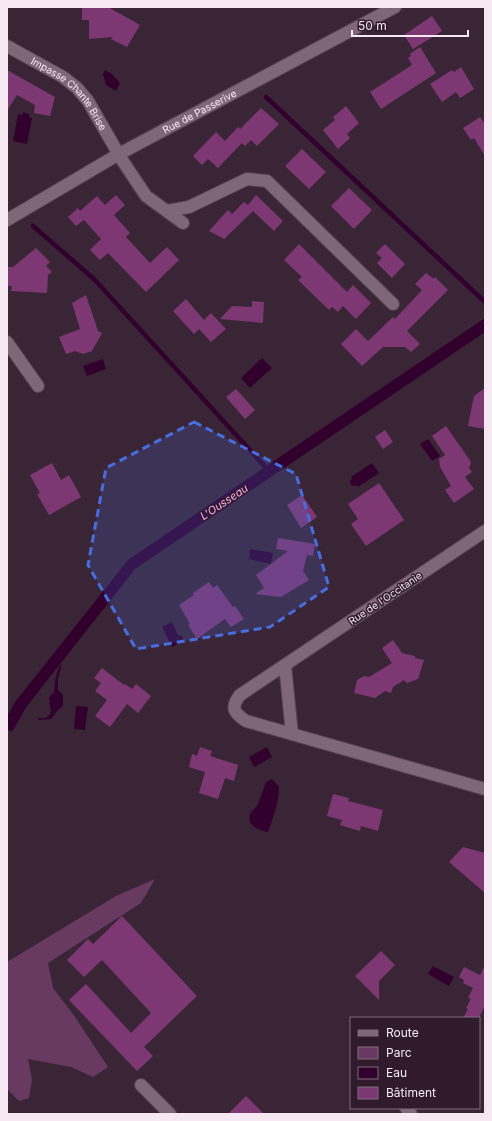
<svg xmlns="http://www.w3.org/2000/svg" width="492" height="1121" font-family="Inter,sans-serif">
	<style>
		.green { fill: #693a61 }
		.water { fill: #31002d }
		.lines { fill: none; stroke-linecap: round; stroke-linejoin: round }
		.stream { stroke: #31002d; stroke-width: 4.5 }
		.building { fill: #7d3873 }
		.street-casing { stroke: #534250; stroke-width: 14 }
		.street { stroke: #7f677a; stroke-width: 12 }
		.marked { fill: #486ddd; fill-opacity: 0.2; stroke: #486ddd; stroke-width: 3; stroke-dasharray: 8 5; stroke-linejoin: round }
		.labels { text-anchor: middle; stroke-width: 3; stroke-linejoin: round; paint-order: stroke }
		.street-label { font-size: 10px; fill: #f6e8f3; stroke: #2f1b2c }
		.water-label { font-size: 11px; font-style: italic; fill: #fdafef; stroke: #2f1b2c }
	</style>
	<rect width="100%" height="100%" fill="#3a2536"/>
	<path class="green" d="M155 879 141 903 48 963 53 988 75 1017 108 1067 93 1077 71 1067 28 1059 32 1080 29 1098 19 1101 7 1089V962L116 896Z"/>
	<path class="water" d="M105 70 112 74 120 83 116 91 106 85 103 74Z
		M23 112 29 114V117L32 118 27 144 13 141 18 114 23 115Z
		M485 318V332L135 569 27 706 12 732 7 729V716L15 702 128 560Z
		M262 358 272 368 250 388 241 378Z
		M103 359 106 369 87 376 83 366Z
		M428 439 440 456 432 461 420 444Z
		M372 463 379 473 358 487 357 485 355 486 351 485 350 481 352 479 351 477Z
		M250 549 273 553 271 564 249 559Z
		M172 622 178 635 182 636 184 641 172 647 162 627Z
		M62 663 58 679V690L63 695V706L57 711 51 719 38 720V718H46L51 713 49 698 52 694 54 693C55 681 55 672 62 663Z
		M76 706 88 707 85 730 74 729Z
		M267 747 272 757 254 767 249 757Z
		M272 779 279 787C279 803 273 817 268 832 259 830 246 826 250 814 252 810 256 808 258 804 261 797 263 789 266 782Z
		M433 966 454 977 449 986 428 974Z"/>
	<g class="lines">
		<path class="stream" d="M266 97 485 302
			M33 226 94 279 269 471"/>
	</g>
	<path class="building" d="M82 7H108L140 25 127 47 111 39 113 37 89 39V20H82Z
		M432 16 442 31 413 49 404 35Z
		M420 47 436 73 381 109 370 92 412 65 408 58 411 56 410 54Z
		M461 67 474 89 460 98 456 92 442 102 430 84 452 70 454 72Z
		M7 70 55 97 50 116 34 113 35 105 17 95 7 111Z
		M346 106 359 123 347 134 350 138 338 149 323 130 335 120 333 117Z
		M261 108 279 124 257 146 251 140 245 146 242 143 218 168 208 159 202 165 193 156 216 132 225 141 238 127 240 129Z
		M480 117 485 124V156L474 138 471 140 463 128Z
		M302 149 326 172 309 189 285 166Z
		M349 188 372 210 354 229 331 206Z
		M116 195 125 205 114 215 130 233 126 237 150 263 167 247 179 260 146 292 108 253 100 260 90 250 101 239 84 220 76 226 68 217 78 208 80 211 97 196 105 205Z
		M256 195 283 221 274 231 253 211 224 239 209 231 228 210 232 214 244 202 248 205Z
		M299 244 347 292 353 285 371 303 356 319 343 306 338 312 332 307 329 310 298 280 302 277 284 260Z
		M385 244 405 264 392 278 377 263 382 258 376 253Z
		M36 248 50 262 46 266 52 272 48 275 47 293 11 291 12 286H7V267H13Z
		M426 273 434 279 435 277 448 290 407 331 420 344 411 352 405 347H383L362 366 341 344 356 329 368 341 393 317 395 319 422 290 415 284Z
		M86 295 98 331 102 333 92 351 83 354 75 351 66 354 59 337 80 329 72 303Z
		M186 299 204 320 211 313 226 329 211 342 199 329 194 334 173 311Z
		M252 301 264 302 263 323 220 319 232 306 252 307Z
		M485 388V429L468 426 474 396Z
		M236 389 255 410 245 419 226 397Z
		M446 426 471 462 469 468 472 472 465 477 474 489 454 503 445 490 451 486 440 467 439 459 445 455 432 436Z
		M385 430 393 442 383 449 375 437Z
		M52 463 61 480 69 475 81 497 49 515 37 494 40 493 30 475Z
		M379 483 404 520 366 546 351 524 358 519 348 504Z
		M302 495 317 517 301 528 287 505Z
		M278 538 315 544 313 556 307 555 303 571 309 580 281 597 255 594 264 588 256 575 288 551 276 549Z
		M209 582 213 588 217 585 233 607 235 606 244 619 231 627 225 619 197 639 188 625 190 624 179 605 194 595 193 593Z
		M393 640 402 653 415 656V658L424 660 418 679 407 683 404 680 393 687 391 693 385 691 375 698 354 693 357 680 364 676 369 677 392 663 382 648Z
		M102 668 124 685 125 684 132 689 136 684 151 696 138 713 127 704 110 727 95 716 107 700 95 691 101 683 94 678Z
		M200 747 212 751 210 756 238 765 234 781 225 778 218 799 199 793 205 772 189 767 192 754 197 756Z
		M333 794 349 798 348 801 383 810 378 831 361 826 360 831 340 825 342 820 327 816Z
		M463 847 485 853V893L449 862Z
		M122 916 197 996 144 1047 153 1056 137 1071 69 1000 86 984 131 1033 151 1013 102 960 84 977 67 960 88 939 93 944Z
		M381 951 395 965 379 981V1000L355 976Z
		M485 965V1005L479 1018H463L468 1009 466 1008 471 999 468 998 473 988 463 983 464 980 459 977 464 967 480 975Z
		M246 1096 264 1114H228Z"/>
	<g class="lines">
		<g class="street-casing">
			<g id="street">
				<path id="s1" d="M7 46 63 77 77 88 88 101 122 160 146 196 183 223"/>
				<path d="M167 211 189 207 247 179 267 181 393 304"/>
				<path id="s2" d="M7 220 119 154 395 7"/>
				<path d="M7 342 38 386"/>
				<path d="M485 531 240 695C230 708 234 713 246 721L485 789"/>
				<path d="M285 665 292 734"/>
				<path d="M141 1085 170 1114"/>
				<path d="M406 1108 411 1114"/>
			</g>
		</g>
		<use href="#street" class="street"/>
	</g>
	<path class="marked" d="M194 422 296 474 329 587 270 627 136 649 88 565 106 468Z"/>
	<g class="labels">
		<g class="street-label">
			<text dy="4" stroke="none"><textPath href="#s1" startOffset="80">Impasse Chante Brise</textPath></text>
			<text dy="4" stroke="none"><textPath href="#s2" startOffset="221">Rue de Passerive</textPath></text>
			<text transform="translate(385 598) rotate(-34)" y="4">Rue de l'Occitanie</text>
		</g>
		<g class="water-label">
			<text transform="translate(224 502) rotate(-34)" y="4">L'Ousseau</text>
		</g>
	</g>
	<rect width="492" height="1121" fill="none" stroke="#f6e8f3" stroke-width="16"/>
	<rect x="350" y="1017" width="130" height="92" fill="#2f1b2c" stroke="#7f6d7c"/>
	<rect x="358" y="1030" width="20" height="6" fill="#7f677a" stroke="#7f6d7c"/>
	<text x="386" y="1037" font-size="12" fill="#f6e8f3">Route</text>
	<rect x="358" y="1047" width="20" height="12" fill="#693a61" stroke="#7f6d7c"/>
	<text x="386" y="1057" font-size="12" fill="#f6e8f3">Parc</text>
	<rect x="358" y="1067" width="20" height="12" fill="#31002d" stroke="#7f6d7c"/>
	<text x="386" y="1077" font-size="12" fill="#f6e8f3">Eau</text>
	<rect x="358" y="1087" width="20" height="12" fill="#7d3873" stroke="#7f6d7c"/>
	<text x="386" y="1097" font-size="12" fill="#f6e8f3">Bâtiment</text>
	<path d="M352 30v6h116v-6" fill="none" stroke="#f6e8f3" stroke-width="2"/>
	<text x="358" y="30" font-size="12" fill="#f6e8f3" stroke="#2f1b2c" stroke-width="3" paint-order="stroke">50 m</text>
</svg>
